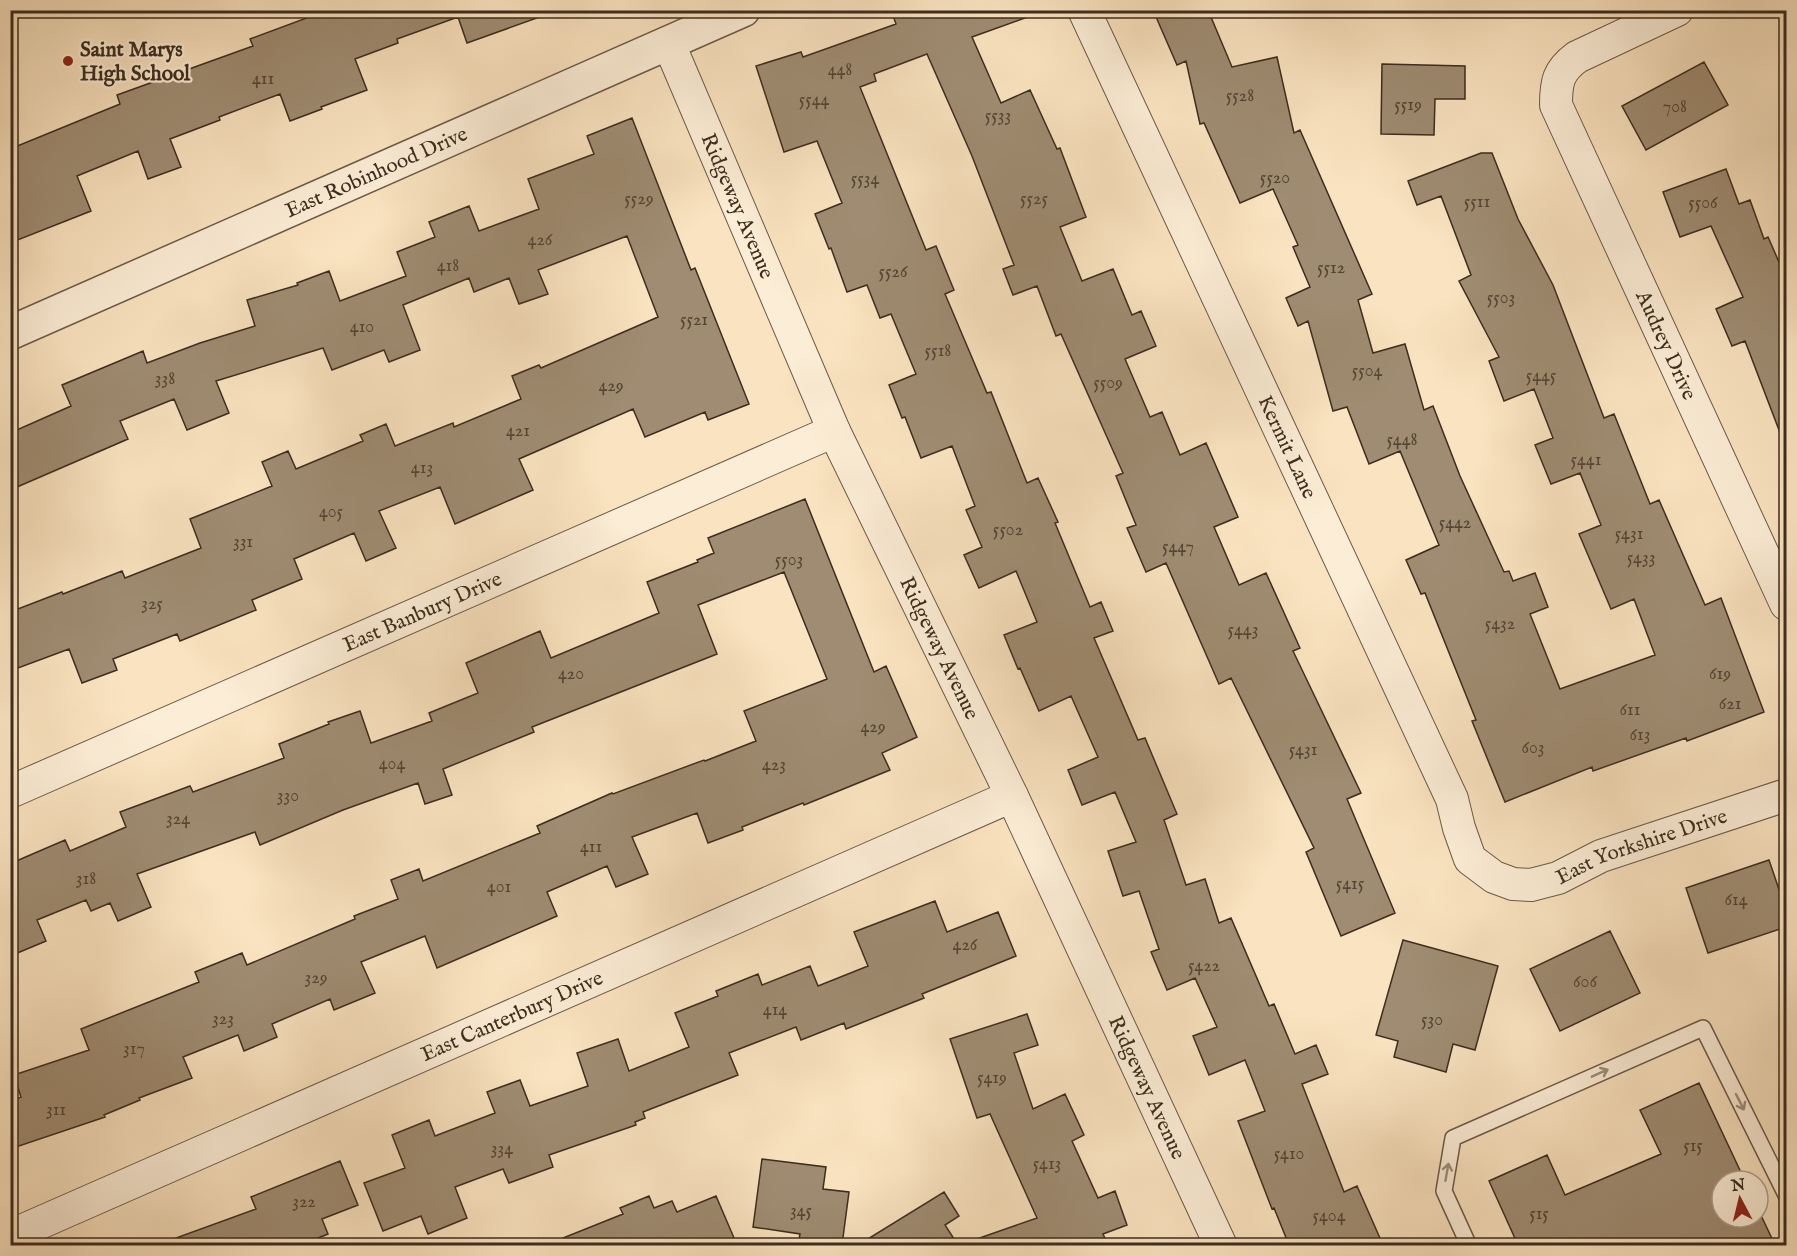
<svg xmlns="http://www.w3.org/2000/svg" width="1797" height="1256" font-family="'IM FELL English',serif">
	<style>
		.building { fill: #9f8c72; stroke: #3c2d1e; stroke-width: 1.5 }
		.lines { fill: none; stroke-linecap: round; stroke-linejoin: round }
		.service-casing { stroke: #6c5a46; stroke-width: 18 }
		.minor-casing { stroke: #6c5a46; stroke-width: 34 }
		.tertiary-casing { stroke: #6c5a46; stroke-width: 36 }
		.service { stroke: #fcedd6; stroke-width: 15 }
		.minor { stroke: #fcedd6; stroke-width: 32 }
		.tertiary { stroke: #fcedd6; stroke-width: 33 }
		.oneway { stroke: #9c8d7a }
		.poi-dot { fill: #8f2418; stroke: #fcedd6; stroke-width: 2 }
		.labels { text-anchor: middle; stroke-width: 4.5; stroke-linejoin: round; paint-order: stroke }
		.number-label { font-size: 18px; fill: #554533 }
		.poi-label { font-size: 21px; font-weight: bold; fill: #3c2d1e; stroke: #fcedd6; text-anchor: start }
		.street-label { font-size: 21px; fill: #3c2d1e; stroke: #fcedd6 }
	</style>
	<rect width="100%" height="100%" fill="#fae3c0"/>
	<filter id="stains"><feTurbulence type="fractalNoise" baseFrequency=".00333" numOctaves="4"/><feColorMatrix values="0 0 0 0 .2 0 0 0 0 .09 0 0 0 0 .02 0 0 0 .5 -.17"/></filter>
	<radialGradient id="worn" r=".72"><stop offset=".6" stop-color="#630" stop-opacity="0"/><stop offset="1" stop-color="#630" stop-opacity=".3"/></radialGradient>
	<path class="building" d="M328 10H547L548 14 467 43 458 17 397 39 398 43 355 59 367 90 321 107 322 109 290 121 280 94 219 117 220 120 170 139 181 167 148 179 138 151 77 176 91 211 10 243V149L120 104 117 95 253 46 250 39Z
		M891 10H1036V14L972 37 1001 103 1030 90 1057 149 1060 148 1086 217 1060 227 1082 281 1113 269 1132 315 1141 311 1156 346 1125 359 1150 417 1162 412 1180 455 1206 443 1238 517 1214 527 1239 585 1266 573 1300 648 1293 651 1361 793 1347 799 1395 913 1341 936 1306 852 1314 848 1231 678 1219 684 1166 563 1146 572 1127 528 1136 525 1116 476 1123 473 1061 334 1056 336 1037 286 1013 295 1003 269 1014 265 972 156 927 54 874 74 876 81 860 87 926 250 936 246 954 290 945 294 987 393 991 392 1027 483 1038 478 1058 522 1055 523 1090 607 1101 602 1113 631 1094 638 1138 740 1145 738 1177 814 1164 820 1186 885 1205 879 1219 923 1231 918 1269 1006 1274 1004 1295 1054 1316 1045 1328 1074 1302 1084 1344 1192 1357 1186 1383 1245H1289L1274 1208 1272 1209 1238 1121 1265 1111 1245 1060 1209 1075 1193 1036 1217 1027 1195 978 1167 990 1151 952 1159 949 1139 891 1123 896 1108 851 1136 842 1115 792 1082 805 1068 770 1098 757 1071 696 1039 711 1020 668 1018 669 1004 635 1037 622 1016 571 979 588 964 555 982 547 966 510 975 506 952 446 921 458 905 417 902 418 889 385 916 374 891 314 880 318 867 285 847 292 831 248 829 249 815 214 842 203 817 141 784 152 756 66 801 52 803 57 896 24Z
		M1153 10H1208L1232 67 1277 57 1294 133 1300 130 1372 294 1358 300 1373 353 1405 344 1424 410 1433 406 1460 476 1504 572 1509 571 1513 581 1535 573 1548 607 1530 614 1560 689 1655 655 1634 599 1611 609 1579 534 1601 525 1580 473 1551 484 1535 445 1553 438 1534 389 1504 401 1489 361 1499 357 1459 281 1471 275 1441 196 1417 205 1408 181 1481 153H1492L1518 219 1553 285 1604 418 1614 414 1650 504 1659 500 1705 605 1721 598 1764 712 1687 741 1686 738 1593 771 1592 767 1505 802 1472 721 1476 720 1425 593 1421 594 1406 560 1439 545 1400 451 1369 464 1347 407 1333 411 1308 321 1298 326 1286 298 1310 287 1293 247 1298 245 1273 189 1240 203 1204 123 1200 124 1186 61 1177 65Z
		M1704 62 1728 105 1646 150 1622 106Z
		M1382 64 1465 66V99H1435L1434 135 1381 134Z
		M632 118 691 270 695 268 749 404 708 420 705 412 645 437 633 409 519 459 533 490 455 524 440 487 379 511 396 548 366 561 354 533 294 559 302 579 252 600 256 610 180 641 177 634 113 659 117 670 82 683 69 649 10 671V612L62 592 63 594 122 571 125 578 201 548 190 519 272 486 262 462 288 451 296 469 363 441 360 435 386 424 395 446 453 423 454 427 521 399 512 376 539 365 541 368 658 317 627 236 538 270 548 294 519 304 509 278 474 292 469 278 403 305 420 350 389 362 384 350 332 370 323 348 216 381 229 413 187 430 174 399 120 421 128 439 10 490V433L71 406 62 385 143 351 147 363 200 343 255 326 247 300 298 285 297 283 329 271 340 301 406 276 397 252 435 237 429 222 469 206 479 231 539 209 528 179 594 154 587 136Z
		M1726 169 1739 204 1750 200 1764 239 1768 237 1786 278V443H1784L1745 341 1732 346 1716 309 1743 297 1711 226 1680 237 1663 192Z
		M805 499 874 672 886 666 917 737 882 753 890 770 804 805 803 803 742 827 743 830 708 843 697 813 632 837 648 874 616 887 607 866 547 892 557 916 437 968 425 936 361 962 375 993 334 1010 330 999 272 1024 277 1037 244 1051 238 1035 183 1057 192 1078 139 1098 140 1100 104 1115 105 1117 10 1149V1101L21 1097 14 1075 89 1050 81 1029 199 982 195 972 242 953 247 965 355 919 354 916 398 899 391 880 419 869 423 881 540 833 537 826 612 793 613 794 704 760 705 761 756 741 744 711 827 679 784 572 698 605 717 654 532 727 534 732 443 769 452 795 425 804 418 783 343 810 260 845 255 832 137 874 151 907 118 921 110 903 91 911 86 900 37 920 46 941 10 956V856L14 862 65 840 70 851 126 827 120 812 190 786 193 792 284 758 279 744 329 724 328 722 360 711 371 743 432 721 429 713 478 693 466 663 540 631 551 658 659 613 647 582 698 562 697 560 714 553 708 538Z
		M1769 860 1786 910V927L1708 953 1686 888Z
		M935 901 947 932 998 912 1016 956 922 994 924 998 846 1029 844 1023 801 1040 796 1027 729 1053 738 1075 643 1112 645 1118 635 1122 636 1125 549 1155 553 1167 509 1183 503 1169 455 1187 467 1218 428 1234 421 1216 383 1231 364 1183 405 1168 392 1135 429 1120 435 1136 495 1113 487 1092 520 1080 530 1106 588 1086 577 1053 618 1039 629 1071 689 1047 675 1013 718 996 716 991 758 974 762 985 810 966 818 986 868 966 854 932Z
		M1610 931 1640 993 1560 1031 1530 969Z
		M1403 940 1498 966 1475 1050 1453 1044 1446 1072 1394 1057 1398 1041 1376 1035Z
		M1027 1014 1038 1045 1014 1053 1033 1109 1065 1094 1084 1135 1072 1141 1098 1198 1115 1191 1127 1225 1103 1234 1108 1245H972L971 1241 1037 1218 990 1114 977 1118 950 1039Z
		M1699 1083 1745 1181H1722V1217H1758V1209L1775 1245H1518L1489 1181 1547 1155 1565 1195 1661 1154 1640 1110Z
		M762 1159 826 1167 823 1189 849 1192 842 1245H798L800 1234 753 1227Z
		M340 1161 358 1205 322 1219 328 1234 301 1245H165V1242L256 1209 251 1197Z
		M944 1192 959 1216 945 1225 958 1245H858Z
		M649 1196 654 1208 672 1201 677 1212 716 1196 737 1245H548V1244L623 1214 620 1208Z"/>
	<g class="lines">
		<g class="service-casing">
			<path id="service" d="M1469 1246 1444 1191 1453 1138 1703 1028 1786 1195"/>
		</g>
		<g class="minor-casing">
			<g id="minor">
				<path id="s1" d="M1084 10 1452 799 1459 828 1470 859 1494 877 1513 884 1531 885 1558 878 1601 856 1786 795"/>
				<path id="s2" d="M1677 10 1577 57C1558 71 1556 82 1556 105L1786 604"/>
				<path id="s3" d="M669 44 834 431 1012 796 1221 1246"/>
				<path id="s4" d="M10 792 834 431"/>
				<path id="s5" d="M10 1236 1012 796"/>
			</g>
		</g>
		<g class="tertiary-casing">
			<g id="tertiary">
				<path id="s6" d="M10 333 743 10"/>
			</g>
		</g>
		<use href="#service" class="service"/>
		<use href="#minor" class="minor"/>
		<use href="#tertiary" class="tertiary"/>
	</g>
	<defs><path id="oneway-shaft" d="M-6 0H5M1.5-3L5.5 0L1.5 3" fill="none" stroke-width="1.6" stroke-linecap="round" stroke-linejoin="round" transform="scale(1.5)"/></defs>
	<g class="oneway">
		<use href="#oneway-shaft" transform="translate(1600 1073) rotate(-24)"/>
		<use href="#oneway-shaft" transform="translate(1740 1102) rotate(63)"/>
		<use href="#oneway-shaft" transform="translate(1447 1172) rotate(-80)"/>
	</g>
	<circle class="poi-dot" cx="68" cy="61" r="6"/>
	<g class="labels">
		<g class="number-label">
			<text x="840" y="75">448</text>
			<text x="263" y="84">411</text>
			<text x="1240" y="101">5528</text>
			<text x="814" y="105">5544</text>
			<text x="1408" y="110">5519</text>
			<text x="1675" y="112">708</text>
			<text x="998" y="121">5533</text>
			<text x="1275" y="183">5520</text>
			<text x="865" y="184">5534</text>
			<text x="639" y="204">5529</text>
			<text x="1034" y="204">5525</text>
			<text x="1477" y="207">5511</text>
			<text x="1703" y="208">5506</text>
			<text x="540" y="245">426</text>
			<text x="448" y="271">418</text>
			<text x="1331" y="273">5512</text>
			<text x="893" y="277">5526</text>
			<text x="1501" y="303">5503</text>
			<text x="694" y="325">5521</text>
			<text x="362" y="332">410</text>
			<text x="938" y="356">5518</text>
			<text x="1367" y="376">5504</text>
			<text x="1541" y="381">5445</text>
			<text x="165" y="384">338</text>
			<text x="1108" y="388">5509</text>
			<text x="611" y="391">429</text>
			<text x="518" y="436">421</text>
			<text x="1402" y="445">5448</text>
			<text x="1586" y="465">5441</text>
			<text x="422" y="473">413</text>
			<text x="331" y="517">405</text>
			<text x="1455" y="528">5442</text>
			<text x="1008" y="535">5502</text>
			<text x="1629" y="539">5431</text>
			<text x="243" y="547">331</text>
			<text x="1178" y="552">5447</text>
			<text x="1641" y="563">5433</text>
			<text x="789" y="565">5503</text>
			<text x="152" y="609">325</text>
			<text x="1500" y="629">5432</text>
			<text x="1243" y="635">5443</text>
			<text x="571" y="679">420</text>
			<text x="1720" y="679">619</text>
			<text x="1730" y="709">621</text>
			<text x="1630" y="715">611</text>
			<text x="873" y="732">429</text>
			<text x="1640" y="740">613</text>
			<text x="1533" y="753">603</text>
			<text x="1303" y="755">5431</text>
			<text x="392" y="769">404</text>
			<text x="774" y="770">423</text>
			<text x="288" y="801">330</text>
			<text x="178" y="824">324</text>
			<text x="591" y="852">411</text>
			<text x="86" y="884">318</text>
			<text x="1350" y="889">5415</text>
			<text x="499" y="892">401</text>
			<text x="1736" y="905">614</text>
			<text x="965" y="950">426</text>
			<text x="1204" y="971">5422</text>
			<text x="316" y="983">329</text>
			<text x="1585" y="987">606</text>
			<text x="775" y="1015">414</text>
			<text x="223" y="1024">323</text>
			<text x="1432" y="1025">530</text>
			<text x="134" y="1054">317</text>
			<text x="992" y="1083">5419</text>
			<text x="56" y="1115">311</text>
			<text x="1693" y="1151">515</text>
			<text x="502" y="1154">334</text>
			<text x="1289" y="1159">5410</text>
			<text x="1047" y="1169">5413</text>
			<text x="304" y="1207">322</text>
			<text x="801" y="1216">345</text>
			<text x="1539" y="1219">515</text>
			<text x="1329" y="1221">5404</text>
		</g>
		<g class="poi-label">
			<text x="80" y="56">Saint Marys<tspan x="80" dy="24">High School</tspan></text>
		</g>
		<g class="street-label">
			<text dy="7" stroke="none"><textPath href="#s6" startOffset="400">East Robinhood Drive</textPath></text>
			<text dy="7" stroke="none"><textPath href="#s3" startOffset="176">Ridgeway Avenue</textPath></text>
			<text dy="7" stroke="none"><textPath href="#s2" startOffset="430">Audrey Drive</textPath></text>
			<text dy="7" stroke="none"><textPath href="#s1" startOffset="482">Kermit Lane</textPath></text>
			<text dy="7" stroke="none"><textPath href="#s4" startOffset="450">East Banbury Drive</textPath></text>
			<text dy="7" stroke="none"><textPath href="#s3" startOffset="662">Ridgeway Avenue</textPath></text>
			<text dy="7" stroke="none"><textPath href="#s1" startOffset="1119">East Yorkshire Drive</textPath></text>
			<text dy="7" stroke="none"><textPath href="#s5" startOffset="548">East Canterbury Drive</textPath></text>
			<text dy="7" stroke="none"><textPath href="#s3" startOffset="1148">Ridgeway Avenue</textPath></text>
		</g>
	</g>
	<rect width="1797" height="1256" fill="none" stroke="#fae3c0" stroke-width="36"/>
	<rect x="12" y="12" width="1773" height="1232" fill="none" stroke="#3c2d1e" stroke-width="3"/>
	<rect x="18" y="18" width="1761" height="1220" fill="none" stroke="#3c2d1e" stroke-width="1.5"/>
	<g transform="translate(1740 1199) rotate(353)"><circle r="28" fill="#fcedd6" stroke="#afa08c" stroke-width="1.5"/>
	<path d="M0-4.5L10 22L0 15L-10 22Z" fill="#8f2418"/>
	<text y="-9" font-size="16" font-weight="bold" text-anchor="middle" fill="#3c2d1e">N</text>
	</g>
	<rect width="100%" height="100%" filter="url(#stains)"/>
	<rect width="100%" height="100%" fill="url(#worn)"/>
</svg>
